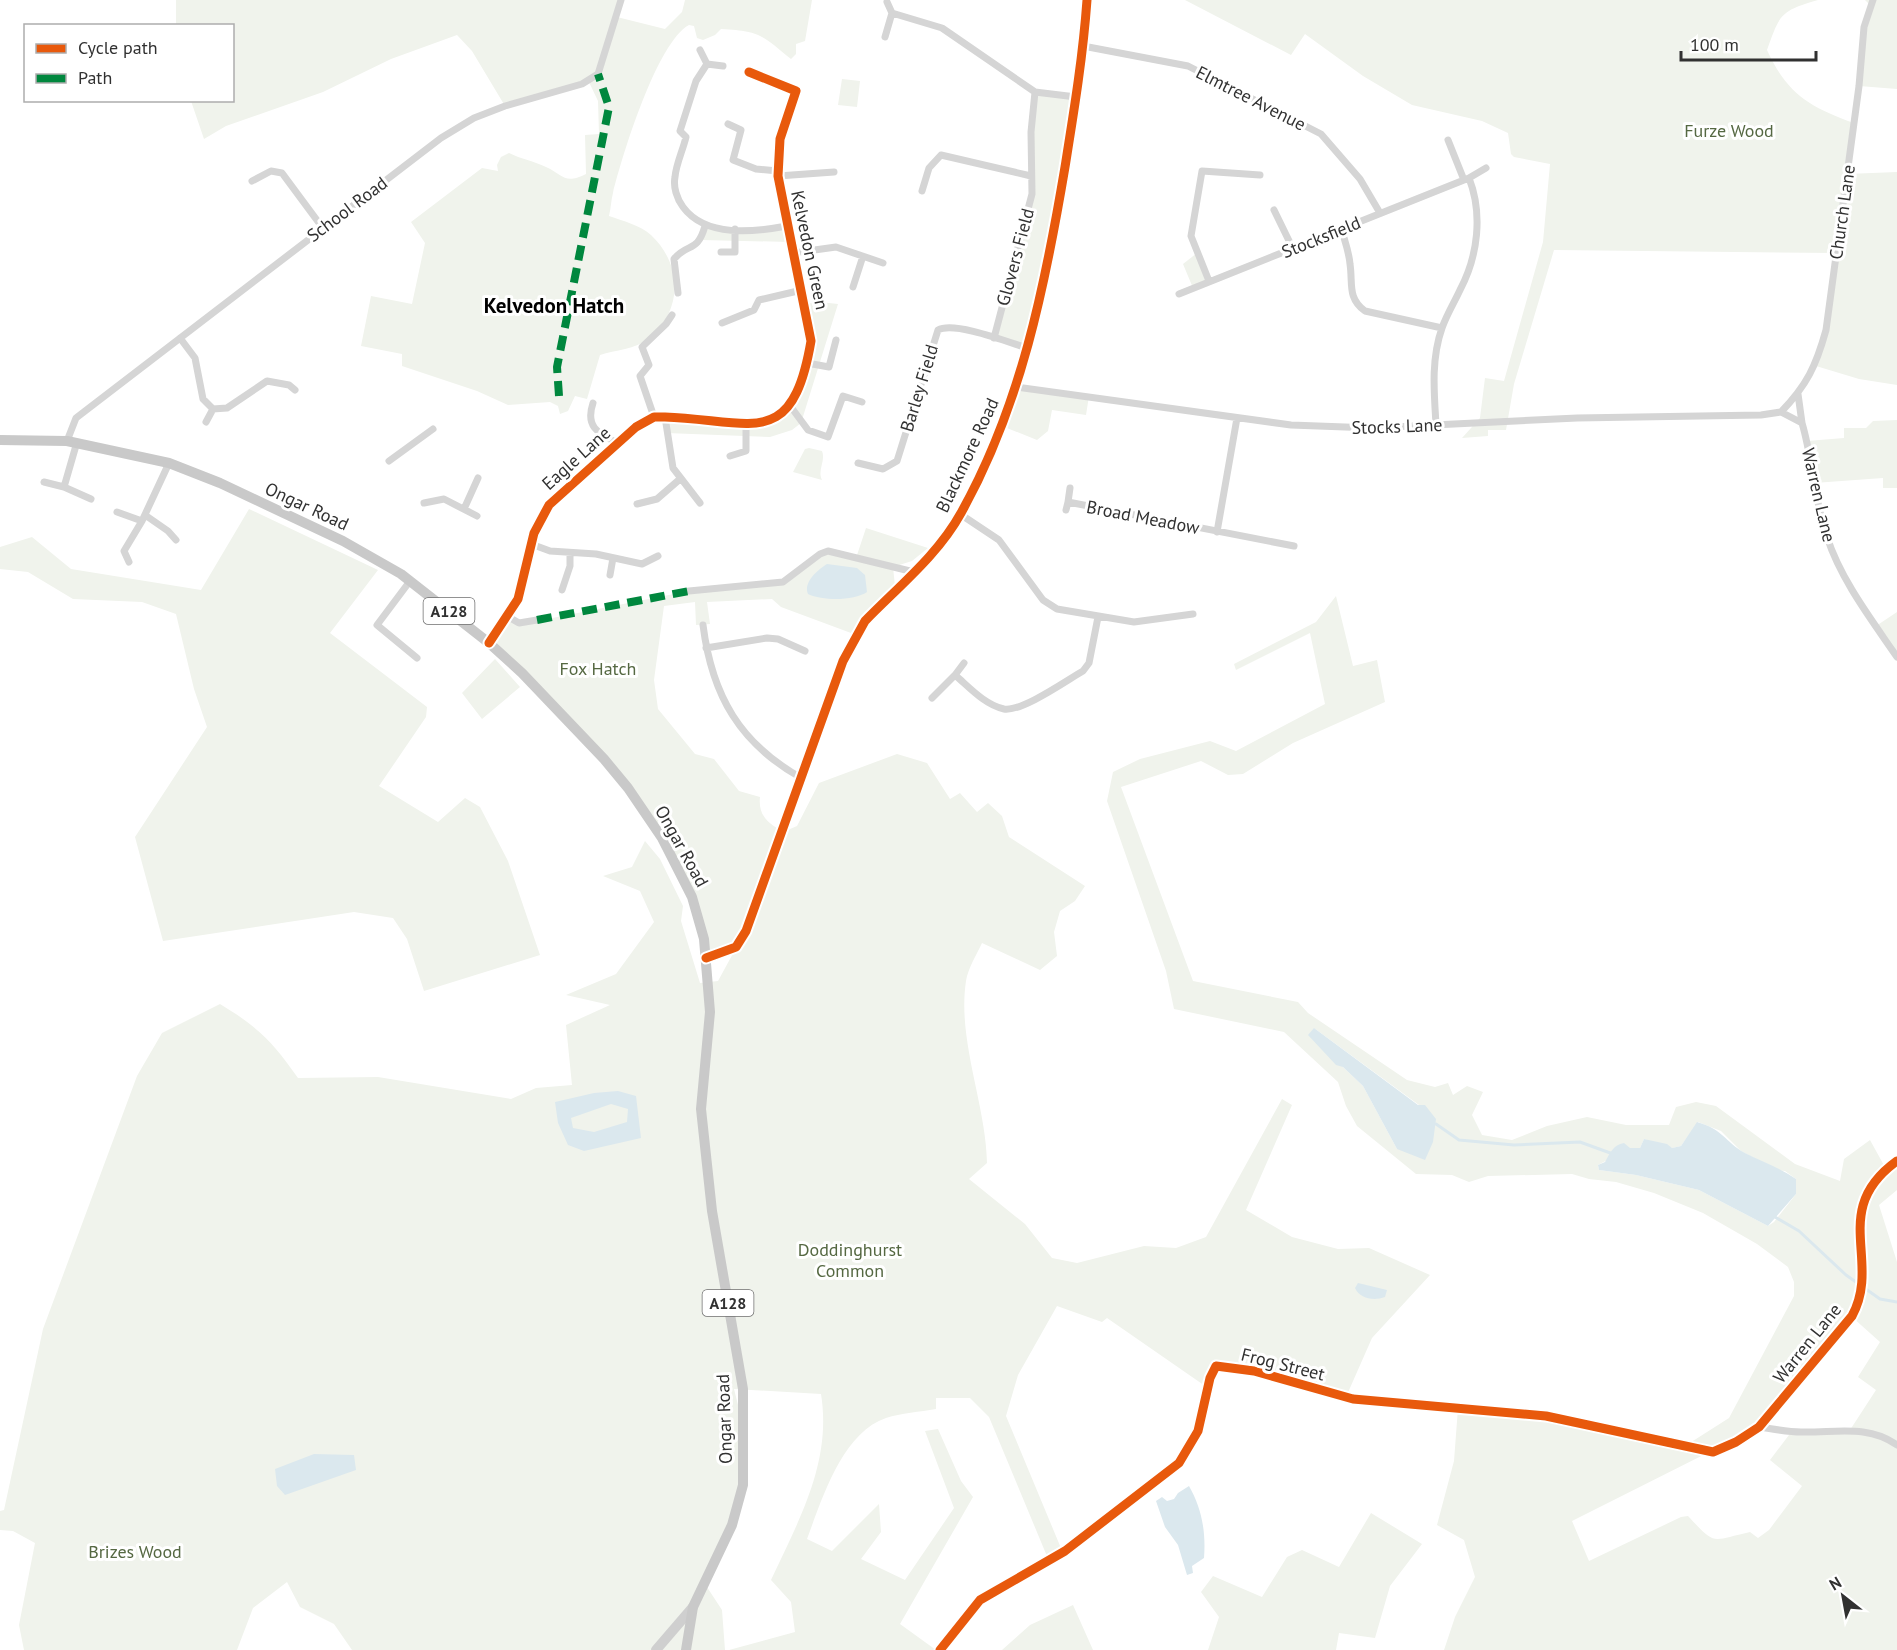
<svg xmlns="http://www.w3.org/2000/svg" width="1897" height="1650" font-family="'PT Sans',sans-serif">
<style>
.green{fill:#f0f3ec;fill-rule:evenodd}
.water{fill:#dbe8ee;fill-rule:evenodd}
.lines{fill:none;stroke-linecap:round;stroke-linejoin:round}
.stream{stroke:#dbe8ee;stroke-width:3}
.street{stroke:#d5d5d5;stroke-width:7}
.secondary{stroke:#cfcfcf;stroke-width:10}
.primary{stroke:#c9c9c9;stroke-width:10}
.quiet{stroke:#00873e;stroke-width:8;stroke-dasharray:15 8;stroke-linecap:butt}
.cycleway-casing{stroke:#fff;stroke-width:13}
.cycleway{stroke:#e8590c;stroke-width:9}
.labels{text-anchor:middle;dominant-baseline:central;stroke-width:6;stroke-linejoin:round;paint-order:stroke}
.shield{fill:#fff;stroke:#6f6f6f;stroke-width:1.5}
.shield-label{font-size:16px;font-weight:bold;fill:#313131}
.street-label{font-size:18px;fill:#313131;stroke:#fff}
.park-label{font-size:18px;fill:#556842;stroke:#fff}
.quarter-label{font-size:21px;font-weight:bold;fill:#000;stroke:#fff}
</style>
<rect width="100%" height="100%" fill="#fff"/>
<!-- green -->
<path class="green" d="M176,0h445l-4,17 48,12 17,-17 3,-12h127l-7,41 -9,3v10l-5,5c-29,-24 -31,-28 -70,-30l-6,6 -12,5 -6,-2 -3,-12 -5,-1c-32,17 -67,131 -76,168 -2,7 -2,15 -4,23 14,5 31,9 42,19 32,30 32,77 -3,104 -12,10 -33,11 -48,16l-13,44 -12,-3 -7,15 -8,3 -2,-8 -8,-4 -42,3 -31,-14 -75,-25v-12l-41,-8 10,-50 41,8 13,-61 -14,-21 71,-54 16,3 -1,-6 4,-8 8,-4c12,6 25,8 37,14 18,8 18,18 40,7l-1,-39 14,-1 -1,-33 -10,-21 -83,26 -33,-55 -15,-16 -66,24 -68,33 -97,34 -22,13 -13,-38 41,-1v-74l-56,-1z
M1185,0h633c-38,11 -38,14 -51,50 20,44 43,57 87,73l-7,51 50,-2v213l-38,-6 -43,-13 10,-40 9,-73 -281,-3 -40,134 -8,46h-18v6l-26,2 18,-20 5,-40 19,3 39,-139 7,-78 -36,-7 -3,-3 -3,-21 -26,-12 -70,-16 -49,-29 -58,-42 -14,21z
M1865,0h32v89l-38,-3 2,-36 10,-44z
M842,79l18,2 -3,26 -19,-2z
M1035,92l41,5 -49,251 -33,-10 38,-144z
M705,226l20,3 62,-3 3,16 -89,-2z
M1197,253l12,28 -16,7 -10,-24z
M820,302l18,2 -37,119 -9,7 -22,7 -104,-4 -1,-16 86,7 40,-17 20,-66 -6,-37z
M1016,387l73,9 -3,19 -34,-5 -4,21 -11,9 -35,-14z
M1897,420v68h-14v-10l-69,5 -7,-42 37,-3v-10h22l7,-7z
M809,448l13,3c4,10 -5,19 0,29l-29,-8 12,-23z
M249,509l129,61 -48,63 97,74 -1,10 -47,69 59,36 27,-24 15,9 28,54 32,94 -116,36 -17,-52 -14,-21 -39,-6 -191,29 -28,-104 72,-110 -13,-38 -18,-75 -34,-12 -69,-3 -45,-27 -28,-3v-22l32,-10 39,32 130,21z
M866,528l62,20 -16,13 -19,6 2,19 -44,47 -70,-26 -9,-8 -65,3 3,22 -14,1 -1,-23 -31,4 -10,74 4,29 37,45 19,5 25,32 21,6c-2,19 8,26 23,35l14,-6 22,-43 78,-29 30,9 23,36 10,-6 17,19 11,-9 14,13 7,21 76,49 -10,15 -15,10 -6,21 3,24 -17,14 -58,-27c-5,11 -14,25 -16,38 -9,59 20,123 21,182l-18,16 56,45 27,34 25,5 67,-17 32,2 30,-11 76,-138 10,6 -46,105 46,27 46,12 31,-1 61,27 -58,63 -26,59 -92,-26 -37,-5 -9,22 -101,-70 -5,4 -45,-16 -39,69 -12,41 57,137 -14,8 -60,-144 -19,-19h-34v11c-16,3 -35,4 -50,9 -44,15 -64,81 -79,121l25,12 47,-47 2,28 -20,27 44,21 49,-72 -29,-77 13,-2 23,52 12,16 -73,127 36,26h-207l66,-18 -4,-30 -20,-22c28,-60 61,-118 50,-186l-87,-5 9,36 3,66 -43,90 19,29 3,40h-373l-18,-26 -34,-17 -13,-25 -34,26 -16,42h-213l-5,-25 16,-82 -22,-12 -13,-1v-19l4,-1 39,-181 94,-253 25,-43 58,-29c38,23 53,38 78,74l80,-1 133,22 25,-11 36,-3 -6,-60 44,-20 -44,-10 50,-21 38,-52 -14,-31 -37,-15 29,-9 13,-26 15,18 23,47 -2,15 19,62 18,-2 18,-33 -30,10 -14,-61 -64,-109 -139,-145 18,-27 20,7 162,-32 94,-9 42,-30 31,6z
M1336,596l17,70 24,-6 8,42 -92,41 -50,31 -15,1 -27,-14 -80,26 72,194 105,21 10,11 99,67 28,7 13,-4 5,12 14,-9 16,6 -11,23 10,20 30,5 35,-14 40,-9 39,8h43l7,-18 20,-5 20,4 79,58 45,17 4,-22 26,-19 16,29 11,-8v29l-18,15 18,57v388h-453l11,-33 20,-40 -11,-37 -27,-15 17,-64 4,-53 88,8 139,30 44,-28 65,-122v-14l-6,-15 -31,-23 -54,-31 -49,-20 -38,-11 -27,-3 -17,-5 -84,2 -19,6 -17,-7 -36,-1 -59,-48 -11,-20 -8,-24 -54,-50 -110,-23 -8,-38 -59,-170 6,-29 27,-13 70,-18 26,10 89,-47 -15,-71 -74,37 -2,-6 82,-42zM1314,1028l105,77 -22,44 -34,-63 -20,-19zM1698,1122l23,9 20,20 36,19 8,1 11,8v15l-22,28 -6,4 -69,-36 -63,-15 -37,-5 -1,-5 32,-17h10l4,-9 28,9 9,-2zM1852,1317l28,25 -22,35 18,13 -26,40 -58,1 -22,29 32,26 -33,44 -11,8 -8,-6c-40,9 -34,14 -62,-16l-7,1 -92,44 -17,-40 187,-94z
M1897,612v45l-21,-31z
M495,659l25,28 -38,32 -20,-26z
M1371,1513l51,31 -32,42 -15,52 -36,-5 -3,17h-128l11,-33 -18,-25 12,-16 49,21 25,-40 15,-7 37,17z
M1073,1605l20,45h-91l28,-25z"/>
<!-- water -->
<path class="water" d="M827,564l30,4 8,7 2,17c-13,9 -44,9 -59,2 -5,-11 9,-24 19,-30z
M1314,1028l104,77h7l11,14 -3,23 -8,18 -28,-11 -34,-63 -20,-19 -7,-2 -28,-30z
M618,1091l18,5 5,42 -57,13 -16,-6 -10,-22 -3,-21 39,-9zM611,1104l17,5 -1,13 -33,10 -21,-4 -2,-10z
M1697,1122c26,7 28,20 48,31 17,9 36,15 51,26v15l-28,32 -69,-36 -63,-15 -37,-5 -1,-5 7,-3c5,-9 8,-17 19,-19l6,5h10l4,-9 23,5 5,4 9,-2z
M1358,1283l29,7 -2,7c-11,4 -25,2 -30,-9z
M314,1454l40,1 2,15 -71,25 -8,-9 -2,-17z
M1189,1486c13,23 17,46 15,72l-12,8 1,7 -6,2 -9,-30 -13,-18 -9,-26 6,-4 5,4 7,-2 4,-6z"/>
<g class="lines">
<!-- stream -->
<path class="stream" d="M1436,1124l23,16 55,5 66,-3 33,12
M1775,1217l24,14 47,44 34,24 17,3"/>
<!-- street -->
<path class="street" d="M887,2l5,11
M885,37l7,-24 50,15 93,64
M1083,46l105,20 133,68 39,45 20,34
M700,50l7,14 -11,17 -16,50 6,6c-3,13 -10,27 -11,40 -2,10 2,22 8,30 23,31 71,25 104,19
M707,64l16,2
M728,124l13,6 -8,30 23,9 22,2
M1448,140l16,40
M778,176l56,-4
M252,181l19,-10 11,2 40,54
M922,191l7,-23 12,-13 90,21
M1274,210l19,39
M1342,231c3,11 7,21 8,33 3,19 -3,34 15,47l77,17
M721,252h14v-23
M793,253l43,-6 47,16
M1209,281l-18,-45 11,-65 58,4
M853,287l10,-31
M678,293l-4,-34c14,-17 23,-5 31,-33
M1179,294l290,-116 17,-10
M722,323l32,-13 5,-10 43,-10
M180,338l15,20 8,41 10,10 14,-1 40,-27 22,4 6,5
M994,338l38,-144 -1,-62 4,-40 41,5
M807,363l22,4 7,-27
M1016,387l275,38 81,3 205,-10 184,-3 20,-3
M1798,394l4,29
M593,403c-8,24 5,30 24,40
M791,407l17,23 20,7 15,-41 19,6
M1781,412c26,-27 35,-46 45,-82l33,-244 5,-59 9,-27
M1781,412l21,11c11,37 12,77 25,114 14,43 44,82 70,120
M654,417l-14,-41 9,-11 -7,-18 24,-23 6,-9
M665,417l8,51 27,35
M206,422l7,-13
M1436,424c-2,-32 -5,-65 6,-96 5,-14 12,-25 18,-38 18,-34 23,-76 9,-112
M67,441l9,-23 13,-10 352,-270 33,-20 31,-12 77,-22 16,-10 23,-74
M77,442l-13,45 27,12
M730,456l16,-5v-28
M389,461l44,-32
M858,463l25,6 14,-8 41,-131c16,-9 70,12 89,18
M44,482l20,5
M1068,502l2,-14
M424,503l20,-4 33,17
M637,504l20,-5 23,-20
M464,509l14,-31
M1066,510l2,-8 226,44
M117,512l25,9 27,-58
M960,514l39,26 44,60 14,9 77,13 59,-8
M145,515l23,16 8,9
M1217,532l20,-114
M531,544l19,7 46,3 46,10 16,-8
M129,562l-5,-11 18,-30
M610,575l3,-17
M410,581l-33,44 40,33
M562,590l8,-24v-13
M689,591l94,-9 37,-28 8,-3 86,21
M507,616l12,7 18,-3
M703,625c9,71 37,119 100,154
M489,643l29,-44 16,-66 15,-28 87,-78 18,-10h11c87,3 127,35 146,-76l-33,-165 2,-37 16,-48 -47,-19
M706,648l61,-10 11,1 27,12
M955,675l9,-12
M932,698l23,-23c14,12 30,30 49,34 18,3 63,-29 79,-38l6,-8 9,-46
M1759,1427c14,2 29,5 42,5 34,1 67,-8 96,13
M940,1650l40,-50 85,-49 114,-88 19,-32 12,-53 6,-12 38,5 99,28 193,17 167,36 23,-10 23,-15 93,-111c30,-55 -23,-106 45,-155"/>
<!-- secondary -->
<path class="secondary" d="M706,958l30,-11 10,-16 97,-270 22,-40c33,-34 73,-66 96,-108 60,-107 84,-227 104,-346 9,-56 18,-111 22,-167
M656,1650l37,-43"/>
<!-- primary -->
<path class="primary" d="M0,440l67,1 102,22 51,20 123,58 58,33 88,69 33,30 82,86 24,29 34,50 30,59 12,42 6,73 -9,97 11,102 31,178v96l-11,40 -39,82 -7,43"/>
<!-- quiet -->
<path class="quiet" d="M559,396l-2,-29 52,-260 -11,-33
M537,620l152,-29"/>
<defs>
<path id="cycleway" d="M489,643l29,-44 16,-66 15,-28 87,-78 18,-10h11c87,3 127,35 146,-76l-33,-165 2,-37 16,-48 -47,-19
M706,958l30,-11 10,-16 97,-270 22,-40c33,-34 73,-66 96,-108 60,-107 84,-227 104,-346 9,-56 18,-111 22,-167
M940,1650l40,-50 85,-49 114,-88 19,-32 12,-53 6,-12 38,5 99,28 193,17 167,36 23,-10 23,-15 93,-111c30,-55 -23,-106 45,-155"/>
</defs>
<!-- cycleway casing -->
<use href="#cycleway" class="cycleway-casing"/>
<!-- cycleway -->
<use href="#cycleway" class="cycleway"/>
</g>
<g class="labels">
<!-- shield labels -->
<g class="shield">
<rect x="423.5" y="598" width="51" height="26" rx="4.5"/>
<rect x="702.5" y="1290" width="51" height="26" rx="4.5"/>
</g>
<g class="shield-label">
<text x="449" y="611">A128</text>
<text x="728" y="1303">A128</text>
</g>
<!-- street labels -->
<g class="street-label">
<text transform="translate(1251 98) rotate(27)">Elmtree Avenue</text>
<text transform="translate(347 209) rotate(-37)">School Road</text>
<text transform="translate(1842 212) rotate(-82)">Church Lane</text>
<text transform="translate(1321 237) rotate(-22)">Stocksfield</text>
<text transform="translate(810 250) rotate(78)">Kelvedon Green</text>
<text transform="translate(1015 257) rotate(-75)">Glovers Field</text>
<text transform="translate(919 388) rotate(-73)">Barley Field</text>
<text transform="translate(1397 426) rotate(-2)">Stocks Lane</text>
<text transform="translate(967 455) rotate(-65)">Blackmore Road</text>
<text transform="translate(576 458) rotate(-42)">Eagle Lane</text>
<text transform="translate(1819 495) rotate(77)">Warren Lane</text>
<text transform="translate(307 506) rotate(25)">Ongar Road</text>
<text transform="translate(1143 517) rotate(11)">Broad Meadow</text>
<text transform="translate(682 846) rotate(61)">Ongar Road</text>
<text transform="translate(1807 1343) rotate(-51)">Warren Lane</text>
<text transform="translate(1283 1364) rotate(14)">Frog Street</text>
<text transform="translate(724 1419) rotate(-92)">Ongar Road</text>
</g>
<!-- park labels -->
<g class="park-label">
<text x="1729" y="130">Furze Wood</text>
<text x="598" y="668">Fox Hatch</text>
<text x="850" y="1249">Doddinghurst<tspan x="850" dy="21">Common</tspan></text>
<text x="135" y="1551">Brizes Wood</text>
</g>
<!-- quarter labels -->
<g class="quarter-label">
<text x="554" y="305">Kelvedon Hatch</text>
</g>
</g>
<!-- legend -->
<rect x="24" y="24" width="210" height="78" fill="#ffffff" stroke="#adadad" stroke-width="1.5"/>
<rect x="36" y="44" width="30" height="9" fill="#e8590c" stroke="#adadad" stroke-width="1.5"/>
<text x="78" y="54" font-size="18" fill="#313131">Cycle path</text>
<rect x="36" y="74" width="30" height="9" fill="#00873e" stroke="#adadad" stroke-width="1.5"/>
<text x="78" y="84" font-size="18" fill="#313131">Path</text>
<!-- north arrow -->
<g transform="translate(1843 1596) rotate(329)" stroke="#ffffff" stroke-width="4.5" paint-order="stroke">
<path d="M0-4.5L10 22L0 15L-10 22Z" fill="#313131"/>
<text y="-9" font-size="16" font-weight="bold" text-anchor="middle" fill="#313131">N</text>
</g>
<!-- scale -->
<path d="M1681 51v9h135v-9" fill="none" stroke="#313131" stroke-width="3"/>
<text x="1690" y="51" font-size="18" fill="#313131" stroke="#ffffff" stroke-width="4.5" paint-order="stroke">100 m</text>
</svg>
